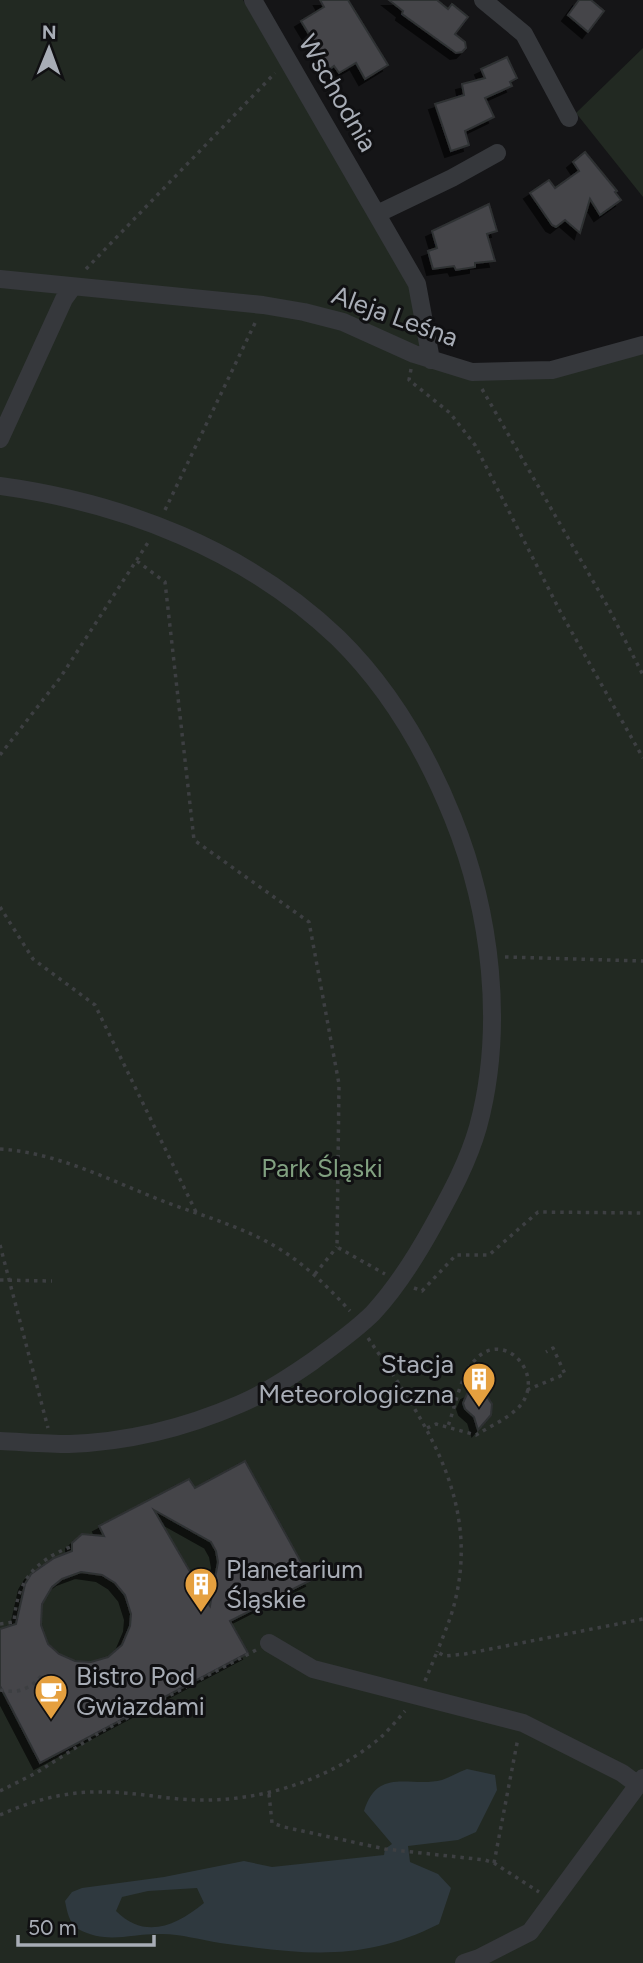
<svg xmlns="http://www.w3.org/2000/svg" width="643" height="1963" font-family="Figtree,sans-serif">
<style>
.green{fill:#222922}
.water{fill:#2f393f;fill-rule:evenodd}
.building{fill:#44454a;stroke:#2f3033;stroke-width:2;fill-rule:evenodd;filter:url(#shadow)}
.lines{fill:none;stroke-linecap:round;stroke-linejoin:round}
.path{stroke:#3d3f42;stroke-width:3.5;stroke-dasharray:3.5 5;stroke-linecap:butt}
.minor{stroke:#36383c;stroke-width:18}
.labels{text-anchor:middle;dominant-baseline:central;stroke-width:6;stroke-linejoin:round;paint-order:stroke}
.street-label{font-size:26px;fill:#a8adb6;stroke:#101012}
.park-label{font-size:26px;fill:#81a080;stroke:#101012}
.poi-label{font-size:26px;fill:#a8adb6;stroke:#101012;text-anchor:start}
</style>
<defs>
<filter id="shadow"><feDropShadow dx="-6" dy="6" stdDeviation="0" flood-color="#0009"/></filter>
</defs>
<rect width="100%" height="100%" fill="#151517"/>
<!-- green -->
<path class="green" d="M0,0h243l167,284 12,76 135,10 86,-25v1618h-643z
M643,48v149l-67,-84z"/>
<!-- water -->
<path class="water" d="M467,1769l28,6 2,15 -21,42 -18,8 -50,6 2,16 28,12 13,14 -12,36c-78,39 -136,30 -219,19 -19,-3 -39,-9 -58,-9 -31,-1 -54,11 -84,-5 -9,-6 -11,-18 -13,-28l7,-9 10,-4 82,-11 80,-16 28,6 112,-12 1,-6 7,-5 -28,-33c14,-45 46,-23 78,-31 8,-3 17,-8 25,-11zM197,1888l7,15c-28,23 -59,37 -88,8l6,-14 26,-6z"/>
<!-- building -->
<path class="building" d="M320,0h28l40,65 -23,14 -9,-16 -17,10 -5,-7 -4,3 -29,-48 23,-14z
M389,0h48l11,9 4,-5 16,13 -13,17 10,8 1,6 -4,4 -6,1 -54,-39 1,-3z
M579,0h12l13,11 -16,21 -20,-17z
M507,57l10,21 -7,4 2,4 -27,12 9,19 -29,14 4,14 -18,6 -16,-47 29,-9 -2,-11 23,-6 -4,-9z
M585,152l32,39 -2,1 6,8 -21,15 -10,-16 -10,34 -15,-13 -9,7 -4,-2 -22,-32 19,-13 6,8 24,-17 -6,-9z
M489,204l8,27 -10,3 8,27 -20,2v4l-19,3 -2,-4 -21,3 -5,-18 9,-3 -5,-17z
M475,1390l9,2 8,12 -1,11 -13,15 -4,-13 -9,-8 -2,-6 4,-9z
M245,1461l66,119 -81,41 18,32 -208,110 -40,-77v-57l16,-5 9,-40 6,-10 23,-16 18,-7v-8l10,-9 22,2 -5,-10 90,-47 6,9zM154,1510l57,32 5,9 2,11 -8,44zM81,1572l21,3 13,8 10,12 6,19 -1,12 -8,19 -14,12 -17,5 -16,-1 -16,-7 -11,-10 -7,-19 1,-21 10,-17 10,-8z"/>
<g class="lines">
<!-- path -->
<path class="path" d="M86,269l189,-196
M411,369l-2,11 41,33 25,32 86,168 82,145
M482,389l126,218 35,68
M165,510l91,-189
M137,561l28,21 29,258 115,82 30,162 -2,163 48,27
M0,755l60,-77 89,-137
M0,907l33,52 62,46 101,207
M505,957l138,4
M0,1149c60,4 113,33 168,54 38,14 75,24 110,45 28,17 50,39 72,63
M0,1245l48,183
M315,1274l22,-27
M0,1280l52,1
M414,1288l8,3 34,-36h33l49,-43 105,1
M368,1338c54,79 111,158 88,259 -4,19 -12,37 -19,55
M527,1390l38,-16 -12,-26 -7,4
M427,1428l9,-4 40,11c13,-8 29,-15 41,-26 32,-31 -11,-80 -40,-51 -17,16 -21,47 -29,68
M0,1624l14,-2c3,-40 19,-60 56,-75
M425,1681l12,-29 8,4 20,-2 178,-35
M0,1690c18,4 31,-1 43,-16
M0,1791l36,-18 63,-40 157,-83
M269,1794l3,29 12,4 101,22 100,11 9,3 45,29
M0,1815c33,-15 67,-24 104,-23 30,0 61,7 91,8 65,2 135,-20 185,-62 9,-8 17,-18 25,-27
M494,1863l24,-125"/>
<!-- minor -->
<path class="minor" d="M253,0l164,284 14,76
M483,0l41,34 45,84
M377,214l75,-36 45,-25
M0,279l263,26 41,7 39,10 71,32 58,18 80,-2 91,-25
M0,439l64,-140 8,-11
M0,486c124,17 246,64 338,152 51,50 88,113 115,180 38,94 52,209 25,309 -10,35 -27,66 -44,97 -17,31 -37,63 -61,89 -18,18 -40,33 -60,48 -23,16 -47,32 -73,43 -53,23 -113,38 -171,40 -23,0 -46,-2 -69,-3
M269,1643l44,26 210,54 99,50 16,12
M464,1963l15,-5 51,-26 113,-154"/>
</g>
<!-- icons -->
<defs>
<symbol id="building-pin" viewBox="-11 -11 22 30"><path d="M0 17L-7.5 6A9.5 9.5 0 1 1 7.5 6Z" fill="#e5a03f" stroke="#101012"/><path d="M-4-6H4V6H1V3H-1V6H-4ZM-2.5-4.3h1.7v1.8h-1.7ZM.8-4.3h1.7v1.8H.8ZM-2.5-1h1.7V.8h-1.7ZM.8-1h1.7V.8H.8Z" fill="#fff"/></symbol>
<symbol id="cafe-pin" viewBox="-11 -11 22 30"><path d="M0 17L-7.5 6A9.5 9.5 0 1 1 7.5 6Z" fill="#e5a03f" stroke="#101012"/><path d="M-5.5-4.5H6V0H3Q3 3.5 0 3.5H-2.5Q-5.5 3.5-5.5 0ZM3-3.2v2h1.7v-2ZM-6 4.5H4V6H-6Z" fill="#fff"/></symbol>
</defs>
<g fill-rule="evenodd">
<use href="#building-pin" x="460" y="1360" width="38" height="52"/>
<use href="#building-pin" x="182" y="1565" width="38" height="52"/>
<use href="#cafe-pin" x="32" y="1672" width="38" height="52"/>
</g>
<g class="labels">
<!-- street labels -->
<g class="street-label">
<text transform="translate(338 93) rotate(60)">Wschodnia</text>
<text transform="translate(395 316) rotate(20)">Aleja Leśna</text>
</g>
<!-- park labels -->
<g class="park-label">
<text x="322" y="1168">Park Śląski</text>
</g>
<!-- poi labels -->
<g class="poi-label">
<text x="454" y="1364" text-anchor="end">Stacja<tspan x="454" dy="30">Meteorologiczna</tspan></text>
<text x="226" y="1569">Planetarium<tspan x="226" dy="30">Śląskie</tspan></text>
<text x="76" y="1676">Bistro Pod<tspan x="76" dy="30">Gwiazdami</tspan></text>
</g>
</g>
<!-- north arrow -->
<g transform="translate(49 49) rotate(1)" stroke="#101012" stroke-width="5" paint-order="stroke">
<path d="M0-5L12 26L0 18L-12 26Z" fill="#a8adb6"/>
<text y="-10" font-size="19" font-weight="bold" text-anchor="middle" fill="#a8adb6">N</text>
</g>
<!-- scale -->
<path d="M18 1935v10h136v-10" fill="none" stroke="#a8adb6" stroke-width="3.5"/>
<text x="28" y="1935" font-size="21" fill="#a8adb6" stroke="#101012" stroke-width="5" paint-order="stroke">50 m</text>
</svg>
